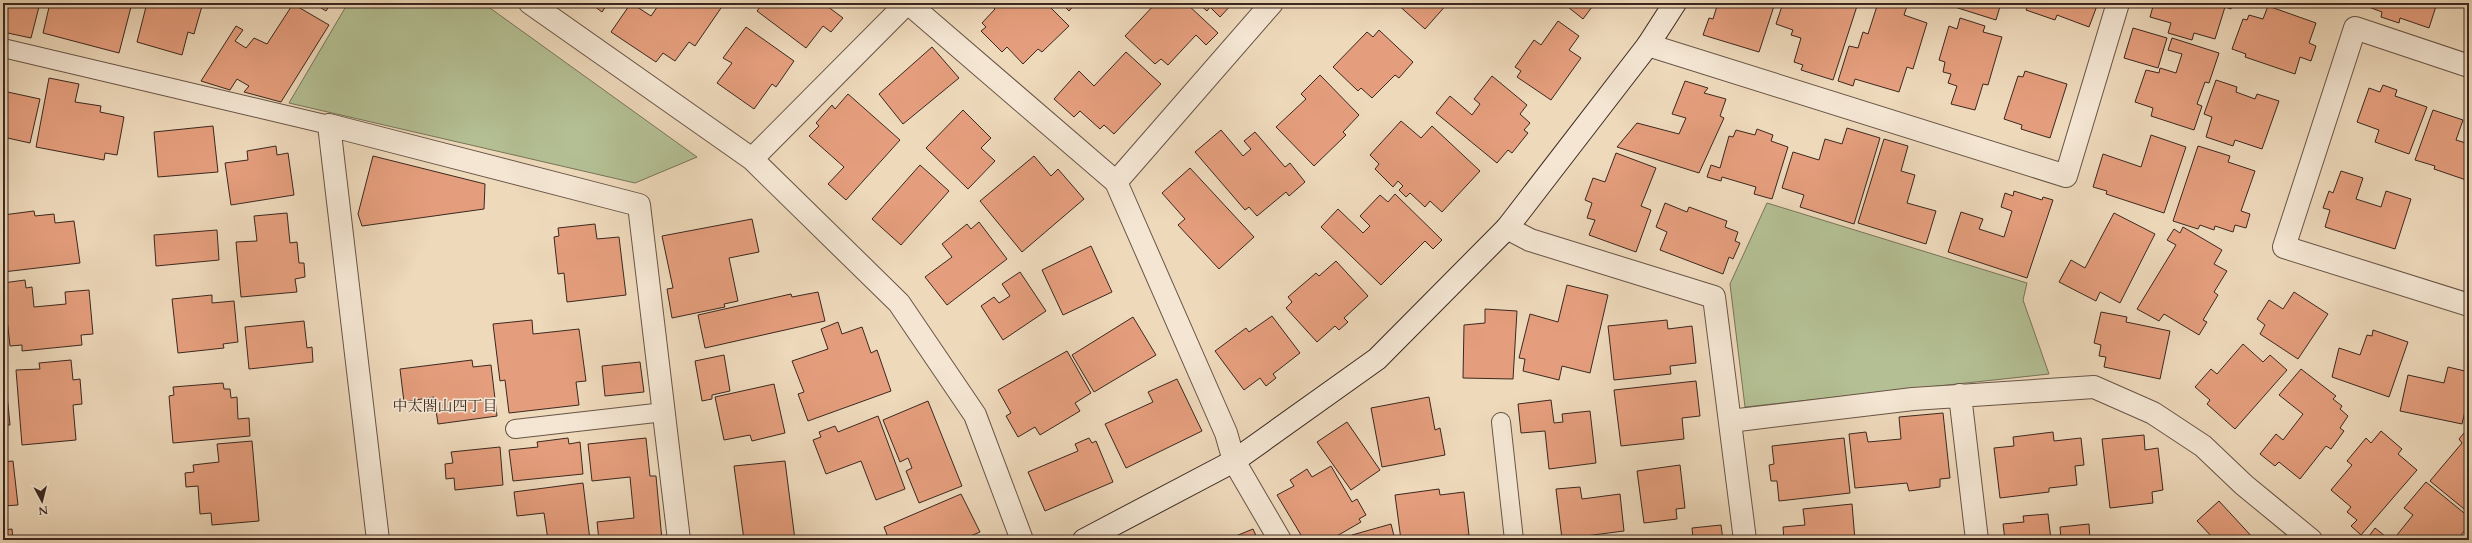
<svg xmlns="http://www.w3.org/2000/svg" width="2472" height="543" font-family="Cardo,'Noto Serif JP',serif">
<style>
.green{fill:#b4c094;stroke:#78745a}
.building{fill:#e59e7d;stroke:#3b281f}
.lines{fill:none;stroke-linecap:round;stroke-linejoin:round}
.lane-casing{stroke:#685446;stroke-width:20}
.street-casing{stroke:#685446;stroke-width:24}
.secondary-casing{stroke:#3b281f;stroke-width:24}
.lane{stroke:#f4e6d3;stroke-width:18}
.street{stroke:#f4e6d3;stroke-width:22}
.secondary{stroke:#f4e6d3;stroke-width:22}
.labels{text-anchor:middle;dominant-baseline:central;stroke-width:3.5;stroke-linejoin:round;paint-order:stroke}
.neighbourhood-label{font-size:15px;fill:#3b281f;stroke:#f4e6d3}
</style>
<rect width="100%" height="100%" fill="#eed9bb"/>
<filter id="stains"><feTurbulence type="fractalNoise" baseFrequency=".005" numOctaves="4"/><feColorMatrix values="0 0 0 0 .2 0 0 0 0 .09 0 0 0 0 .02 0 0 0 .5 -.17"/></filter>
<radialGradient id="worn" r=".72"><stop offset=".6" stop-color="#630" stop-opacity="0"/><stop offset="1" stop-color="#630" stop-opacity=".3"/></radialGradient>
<!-- green -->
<path class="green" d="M348,3h135l214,154 -62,26 -346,-80z
M1767,203l260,80 -4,17 26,74 -304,33 -15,-123z"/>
<!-- building -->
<path class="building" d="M3,3h37l-9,35 -28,-6z
M50,3h82l-13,50 -76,-20z
M147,3h44l11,3 -8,28 -6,-2 -6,23 -45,-13z
M313,3h26l-2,4 -6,-4 -5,8z
M590,3h24l-2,3 -4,-3 -6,9z
M631,3l20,13 9,-13h54l7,5 -26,38 -6,-4 -14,19 -12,-8 -7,9 -45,-30z
M763,3h6l5,4 3,-4h46l20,15 -12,14 -8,-6 -17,22 -49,-37z
M996,3h50l23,23 -27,26 -4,-3 -15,15 -16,-17 -5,5 -21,-21 5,-4 -4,-4 13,-14 -2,-2z
M1061,3h15l-7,8z
M1156,3h30l32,30 -12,12 -10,-10 -28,30 -7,-6 -6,5 -30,-28z
M1198,3h35l-13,14 -10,-10 -3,4z
M1384,3h7l-3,4z
M1396,3h52l-23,26z
M1563,3h32l-12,16z
M1596,3h10l-4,5z
M1718,3h57l-16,49 -56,-17 6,-17 4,1z
M1783,3h75l-25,77 -32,-10 2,-5 -9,-3 7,-24 -10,-3 2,-5 -17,-6z
M1878,3h30l-4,12 23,8 -14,46 -6,-2 -8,25 -44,-13 -2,7 -15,-5 11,-35 9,2 5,-16 5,2z
M1942,3h59l-5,17z
M2029,3h69l-9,24 -32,-12 -2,5 -29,-10z
M2154,3h79l-2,6 -6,-2 -10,32 -21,-6 -2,7 -24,-7 3,-10 -21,-6z
M2367,3h70l-8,25 -29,-10 -1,5 -18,-6 1,-5 -16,-6z
M293,4l36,21 -48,77 -37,-10 5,-6 -12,-7 -7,11 -29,-9 35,-55 7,4 -8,11 11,7 8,-10 13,6z
M2268,6l48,17 -7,20 7,3 -5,15 -11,-4 -5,17 -50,-17 1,-3 -14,-5 11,-30 4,1 2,-5 14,4z
M2469,13v13l-3,-1z
M1960,18l25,8 -2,6 19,5 -14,48 -5,-1 -8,26 -24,-6 6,-18 -9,-3 3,-9 -8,-2 2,-10 -6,-2 10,-34 8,3z
M1558,21l21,15 -10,14 12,8 -30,42 -34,-23 4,-6 -6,-4 19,-27 7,5z
M746,27l48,34 -18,26 -4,-3 -18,25 -37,-26 15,-20 -9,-5z
M2133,28l34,10 -9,30 -34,-10z
M1379,30l34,32 -14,16 -4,-3 -23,23 -11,-10 -3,3 -25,-24 34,-35 6,5z
M2172,38l47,15 -10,30 -4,-1 -8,22 5,2 -8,24 -43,-14 2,-8 -18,-6 11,-32 13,3 1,-5 16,5 6,-19 -14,-4z
M932,47l27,31 -56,46 -24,-30z
M1126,52l35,32 -47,50 -10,-9 -4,4 -20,-18 -6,6 -20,-18 25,-28 15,15z
M2025,71l42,13 -17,54 -29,-9 1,-4 -18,-6 14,-43 5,1z
M1320,75l39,40 -16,17 3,3 -32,31 -38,-39 30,-28 -5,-5z
M1492,76l35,29 -7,9 10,9 -6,7 4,3 -16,20 -4,-3 -11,13 -61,-50 14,-17 22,19 8,-11 -6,-5z
M49,78l30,6 -4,18 26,4 -1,6 24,5 -7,38 -12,-2 -1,7 -68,-13z
M2216,80l21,7 -1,5 19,7 2,-5 22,7 -17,48 -27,-9 -2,6 -27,-9 6,-20 -8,-3z
M1685,81l23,7 -4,5 22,6 -6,17 4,2 -25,55 -82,-26 20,-24 42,11 7,-16 -14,-4z
M2383,85l14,5 -2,6 32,11 -18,47 -34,-12 4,-12 -22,-8 12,-34 11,4z
M3,91l37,8 -10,44 -27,-6z
M848,94l52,46 -54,60 -18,-16 16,-17 -35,-31 10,-10 -3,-3 16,-18 3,4z
M963,110l28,28 -10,10 14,13 -27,28 -42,-41z
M2433,110l30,10 -7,20 13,4v37l-35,-12 1,-3 -20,-6z
M1401,121l20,17 11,-12 48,45 -38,41 -12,-11 -5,6 -15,-14 -4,4 -7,-7 4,-4 -5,-5 -5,6 -18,-18 4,-5 -9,-9z
M213,126l5,46 -60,5 -4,-45z
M1847,128l33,10 -26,86 -54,-17 4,-12 -22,-7 11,-36 26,8 6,-21 17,5z
M1757,129l16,6 -2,6 17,6 -16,52 -18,-5 2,-7 -34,-10 -1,4 -14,-4 4,-12 9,3 9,-32 4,1 3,-7 19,5z
M1221,130l22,26 8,-7 -7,-8 11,-9 30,35 5,-4 15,19 -16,14 -3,-4 -29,24 -8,-9 -4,3 -50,-58z
M2151,135l35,12 -22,66 -58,-19 1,-3 -14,-4 10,-33 38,13z
M1884,139l24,7 -7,25 14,4 -8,28 29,8 -10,33 -68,-21z
M276,146l1,9 11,-2 6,42 -63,10 -6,-42 23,-3 -1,-9z
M2198,146l32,10 -2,6 27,9 -14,40 9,3 -4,14 -11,-3 -2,7 -18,-6 -1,4 -14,-5 -2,4 -25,-8z
M1616,153l40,15 -15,38 10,4 -15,42 -47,-17 6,-15 -8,-2 5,-15 -7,-3 8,-22 12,4z
M373,156l112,28 -1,25 -122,17 -4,-12z
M1034,156l17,20 7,-7 26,30 -62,53 -42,-51z
M920,165l29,26 -48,54 -29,-26z
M1190,168l64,69 -35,32 -41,-44 7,-6 -23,-26z
M2341,171l22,7 -7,21 25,8 5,-16 25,8 -16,50 -70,-22 5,-17 -7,-2 6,-17 4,2z
M2014,191l28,9 1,-3 10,3 -26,78 -79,-26 13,-40 22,7 -4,10 25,8 8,-26 -11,-4 4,-14 8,3z
M1395,194l47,46 -9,9 -8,-8 -44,44 -60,-58 17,-18 25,24 7,-7 -10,-10 20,-21 8,7z
M1665,203l22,9 2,-5 38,14 -2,6 13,5 -3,9 5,2 -7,16 -4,-2 -6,17 -63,-24 7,-18 -11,-5z
M34,211l1,5 19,-2 1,9 19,-2 6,42 -77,9v-57z
M287,213l3,30 7,-1 2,21h5l1,14 -10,2 2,13 -56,5 -5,-55 21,-1 -3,-25z
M2114,213l41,21 -35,69 -20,-11 -4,9 -37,-19 12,-22 14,8z
M752,219l7,33 -30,6 9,43 -14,3 1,3 -53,11 -5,-29 6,-1 -11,-52z
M979,222l28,37 -60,46 -22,-28 27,-20 -10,-13 25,-20 4,5z
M595,224l2,15 22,-2 7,58 -59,7 -3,-29 -6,1 -4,-37 5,-1 -1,-8z
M2183,227l39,23 -8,14 13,7 -13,21 4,3 -15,25 4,2 -8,13 -35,-21 -5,7 -22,-12 39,-64 -9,-5 7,-11 6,4z
M217,230l2,30 -63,6 -2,-31z
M1091,246l21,46 -49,23 -21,-45z
M1336,261l32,35 -24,22 4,4 -9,8 -4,-4 -18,16 -31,-34 6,-6 -4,-5 28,-24 3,3z
M1020,272l26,39 -43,29 -22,-34 13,-9 5,6 11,-7 -8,-12z
M25,280l1,8 6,-1 2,20 32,-3 -1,-12 24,-2 4,44 -12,1 1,10 -60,6v-6l-12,1 -7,-63z
M1567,285l41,10 -18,78 -28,-7 -3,14 -36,-9 2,-12 -6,-1 11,-44 28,8z
M818,292l7,29 -120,27 -7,-33 93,-21 1,3z
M2294,292l34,22 -30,45 -38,-25 5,-9 -8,-6 12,-19 14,9z
M212,295v8l22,-2 4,41 -15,2 1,4 -46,5 -6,-54z
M1485,309l32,2 -4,68 -50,-1 1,-53 21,-2z
M2101,312l26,5 -1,5 44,9 -10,48 -56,-12 2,-10 -7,-1 2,-11 -7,-2z
M1272,316l28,37 -27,21 3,4 -10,8 -6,-8 -16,12 -29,-39 31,-23 3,4z
M1133,317l23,38 -62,37 -22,-37z
M532,320l1,14 46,-5 7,52 -10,1 3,23 -70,8 -4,-33 -5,1 -7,-57z
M1667,320l1,9 24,-3 4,37 -26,3 1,8 -57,6 -6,-54z
M304,321l3,27 5,-1 1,15 -64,7 -4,-42z
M838,322l4,12 20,-7 9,26 6,-3 14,41 -83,30 -10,-27 6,-2 -12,-31 36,-12 -7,-20z
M2373,330l35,12 -19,55 -57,-20 7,-29 21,7 7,-20 5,1z
M2243,344l20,18 7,-7 17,15 -52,59 -28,-25 3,-4 -15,-13 16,-18 6,5z
M1067,351l24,42 -16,10 5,8 -40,24 -5,-8 -17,10 -12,-21 5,-3 -13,-23z
M3,355l7,70h-7z
M724,355l6,36 -18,4v4l-10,2 -7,-40z
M71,360l2,20 7,-1 2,25 -9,1 3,35 -54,5 -6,-75 24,-1 -1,-6z
M472,360l1,7 18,-2 6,51 -59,8 -4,-27 -30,5 -4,-33z
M640,362l4,30 -39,4 -3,-30z
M2448,367l21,5v22l-7,30 -62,-13 8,-36 36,8z
M2301,369l35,27 -3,3 9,7 -2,3 8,7 -8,12 4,3 -13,18 -5,-3 -26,33 -21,-17 -4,4 -15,-12 16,-20 7,6 20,-26 -24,-19z
M1177,379l25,52 -76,37 -21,-44 48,-22 -5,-10z
M1696,381l4,35 -18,2 2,21 -63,7 -7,-56z
M223,383l1,6h6l1,9 6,-1 1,22 11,-1 1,18 -77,7 -4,-47 5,-1 -1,-8z
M774,384l11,49 -33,8 -2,-6 -26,5 -9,-43z
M1429,397l6,33 5,-2 5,27 -63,12 -11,-59z
M1551,400l3,23 9,-1 -1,-8 28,-3 6,52 -47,6 -4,-38 -24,2 -3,-29z
M928,401l34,85 -43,17 -13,-32 6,-3 -4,-10 -8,4 -17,-42z
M1943,413l7,65 -10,1v8l-31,4 -2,-8 -52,5 -6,-54 17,-2 2,10 33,-3 -2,-22z
M878,416l27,73 -29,11 -15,-39 -35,13 -13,-34 8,-3 -2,-5 16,-6 3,6z
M1347,422l33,48 -29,20 -34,-48z
M2469,427v86l-39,-32 32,-38 -3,-4z
M2381,431l21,18 -4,5 19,16 -56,65 -10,-9 6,-6 -10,-8 4,-5 -20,-17 21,-25 -5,-4 19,-23 5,5z
M2053,432l1,9 27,-3 3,27 -9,1 2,19 -28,3v4l-49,6 -6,-50 20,-2 -1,-9z
M2144,435l1,15 13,-2 5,42 -11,2 1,11 -43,5 -8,-69z
M568,438l1,6 11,-2 3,32 -70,7 -4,-31 29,-3 -1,-5z
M646,438l4,38h6l6,64h-63l-2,-18 37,-4 -4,-41 -38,4 -4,-37z
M1089,438l3,5 4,-2 17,41 -68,29 -17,-39 50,-21 -3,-7z
M1844,438l6,55 -71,8 -2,-20h-6l-2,-16 5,-1 -2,-18z
M252,441l7,80 -47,4 -1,-12 -11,1 -2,-28 -12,1 -1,-14 9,-1 -1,-7 26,-3 -2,-18z
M500,447l3,38 -48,5 -1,-12 -8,1 -1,-15 8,-1 -2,-11z
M13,461l5,44 -15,1v-44z
M785,461l10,79h-51l-10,-74z
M1680,465l5,43 -9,1 1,10 -33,4 -7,-52z
M1331,466l21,36 5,-3 9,16 -7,4 2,3 -31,18h-26l-27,-45 17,-9 -4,-6 17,-11 5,8z
M2426,482l43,35v8l-12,15h-64l20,-25 -9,-7z
M583,483l7,57h-42l-4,-27 -27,3 -3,-24z
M1580,487l2,12 38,-5 4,37 -62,8 -6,-50z
M1439,489l1,6 24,-3 5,43 -39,5h-29l-6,-45z
M961,494l19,38 -19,8h-72l-5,-13z
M2219,501l36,39h-40l-18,-19z
M1852,504l3,36h-71l-1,-13 22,-2 -2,-16z
M2048,514l3,26h-46l-2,-16 21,-2 -1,-6z
M1391,524l4,16h-42l-1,-5z
M2089,524l1,16h-29l-1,-13z
M1721,525l2,15h-36l6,-1 -1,-11z
M2375,528l15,12h-24z
M12,529l1,11h-10v-10z
M1253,529l5,11h-32z
M2134,537l1,3h-35z
M259,538v2h-20z"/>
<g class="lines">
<defs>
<path id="lane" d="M3,48l326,77
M1501,422l13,118
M515,429l149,-17"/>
<path id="street" d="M530,3l222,156 147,144 76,112 47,125
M908,3l208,179 110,251 8,28 46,79
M1648,45l418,131 52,-173
M2469,66l-114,-38 -71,219 185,58
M752,159l155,-156
M1116,182l156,-179
M1507,228l23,12 184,57 31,243
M1960,395l17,145
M1730,421l183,-22 181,-12 59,26 50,33 41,39 67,55
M378,540l-49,-415 310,80 40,335"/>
<path id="secondary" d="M1084,540l150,-79 143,-102 130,-131 141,-183 27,-42"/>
</defs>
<!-- lane casing -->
<use href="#lane" class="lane-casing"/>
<!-- street casing -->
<use href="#street" class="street-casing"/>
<!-- secondary casing -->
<use href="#secondary" class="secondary-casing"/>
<!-- lane -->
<use href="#lane" class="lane"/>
<!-- street -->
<use href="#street" class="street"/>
<!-- secondary -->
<use href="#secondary" class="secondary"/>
</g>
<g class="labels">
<!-- neighbourhood labels -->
<g class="neighbourhood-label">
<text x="445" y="406">中太閤山四丁目</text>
</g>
</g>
<!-- margin -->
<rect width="2472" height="543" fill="none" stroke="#eed9bb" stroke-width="16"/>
<rect x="4" y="4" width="2464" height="535" fill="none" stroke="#3b281f" stroke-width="2"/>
<rect x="8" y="8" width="2456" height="527" fill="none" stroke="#3b281f"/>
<!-- north arrow -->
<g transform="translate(42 501) rotate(173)" stroke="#f4e6d3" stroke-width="3" paint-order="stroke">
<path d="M0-3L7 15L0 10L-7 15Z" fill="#3b281f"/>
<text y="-6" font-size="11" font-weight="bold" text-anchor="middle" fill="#3b281f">N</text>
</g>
<rect width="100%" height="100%" filter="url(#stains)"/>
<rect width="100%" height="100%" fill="url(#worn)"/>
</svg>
